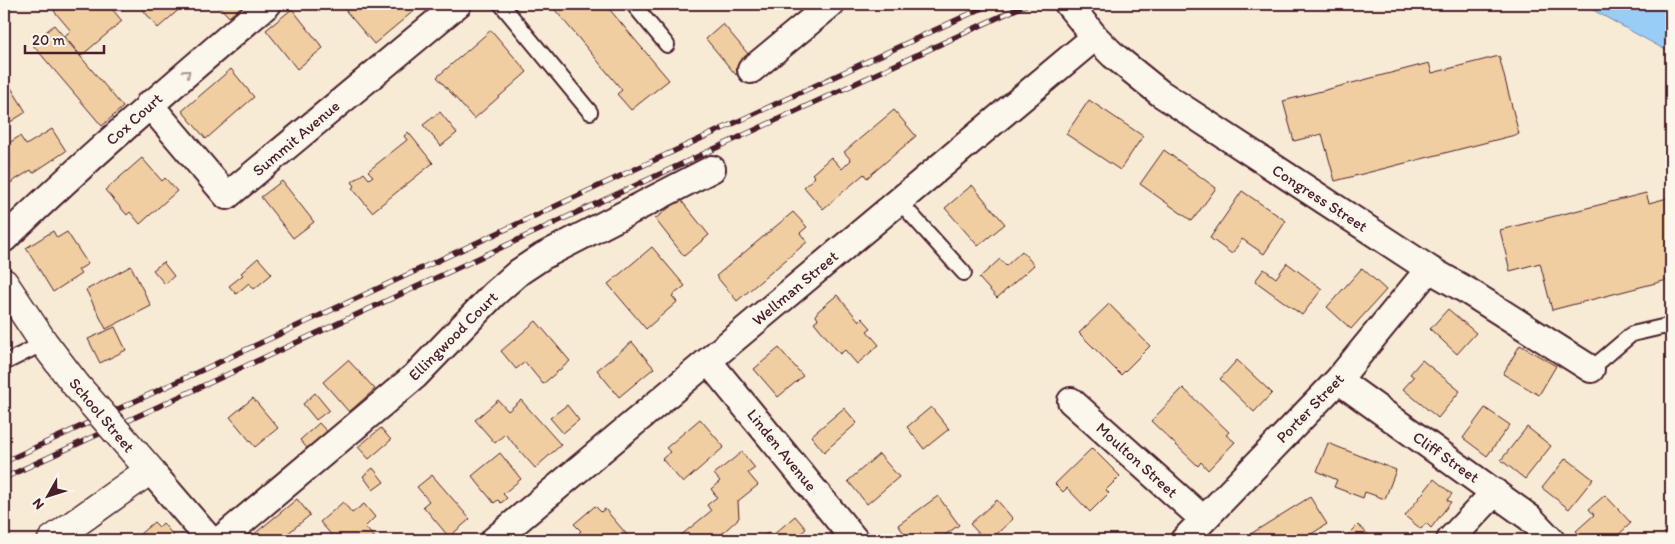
<svg xmlns="http://www.w3.org/2000/svg" width="1675" height="544" font-family="Itim,sans-serif">
<style>
.water{fill:#98cdf7;stroke:#7987a5}
.building{fill:#f0cea1;stroke:#4a1f2b}
.lines{fill:none;stroke-linecap:round;stroke-linejoin:round}
.lane-casing{stroke:#4a1f2b;stroke-width:18}
.street-casing{stroke:#4a1f2b;stroke-width:30}
.secondary-casing{stroke:#4a1f2b;stroke-width:31}
.lane{stroke:#fbf7ec;stroke-width:14}
.street{stroke:#fbf7ec;stroke-width:26}
.secondary{stroke:#fbf7ec;stroke-width:28}
.rail-casing{stroke:#4a1f2b;stroke-width:5.5}
.rail{stroke:#fbf7ec;stroke-width:4;stroke-dasharray:11;stroke-linecap:butt}
.secondary-bridge-casing{stroke:#4a1f2b;stroke-width:31;stroke-linecap:butt}
.secondary-bridge{stroke:#fbf7ec;stroke-width:28}
.oneway{stroke:#ab9695}
.labels{text-anchor:middle;dominant-baseline:central;stroke-width:4.5;stroke-linejoin:round;paint-order:stroke}
.street-label{font-size:16px;fill:#4a1f2b;stroke:#fbf7ec}
</style>
<rect width="100%" height="100%" fill="#f8ebd6"/>
<filter id="ink" filterUnits="userSpaceOnUse"><feTurbulence type="fractalNoise" baseFrequency=".02" numOctaves="2"/><feDisplacementMap in="SourceGraphic" scale="10" xChannelSelector="R" yChannelSelector="G"/><feConvolveMatrix kernelMatrix="1 2 1 2 8 2 1 2 1" color-interpolation-filters="sRGB"/></filter>
<g filter="url(#ink)">
<!-- water -->
<path class="water" d="M1582,4h89v49z"/>
<!-- building -->
<path class="building" d="M63,4h45l14,17 -41,35 -17,-20 7,-5 -17,-20z
M138,4h46v1l-26,23z
M217,4h27l-15,13z
M340,4h71l5,5 -42,35z
M550,4h55l64,76 -38,30 -14,-16 5,-4z
M292,9l31,39 -26,21 -31,-39z
M723,24l31,37 -18,14 -30,-36z
M54,25l69,82 -21,19 -70,-82z
M491,30l36,42 -53,47 -37,-42z
M1499,56l20,78 -184,47 -13,-47 -28,7 -11,-40 146,-38 3,10z
M231,69l23,28 -48,42 -24,-28z
M10,86l16,26 -22,14v-37z
M1089,100l54,36 -23,34 -54,-36z
M894,110l22,26 -49,42 -3,-4 -41,35 -19,-22 11,-10 -3,-3 19,-17 11,12 9,-9 -7,-8z
M440,112l17,21 -16,13 -18,-21z
M52,129l14,22 -33,22 -2,-3 -27,17v-41l16,-10 6,9z
M408,132l25,31 -61,49 -20,-24 3,-2 -3,-4 12,-9 5,6 4,-3 -5,-5 39,-31 -3,-4z
M1164,150l52,38 -24,33 -52,-37z
M142,158l20,23 3,-3 12,13 -37,33 -10,-12 -3,3 -22,-25z
M282,181l32,41 -21,16 -32,-41z
M972,185l33,39 -27,22 -33,-38z
M1242,191l44,30 -22,33 -22,-15 -10,15 -22,-16z
M1646,193l3,10 22,-6v82l-119,31 -12,-47 -30,8 -10,-41z
M680,199l29,36 -25,21 -29,-37z
M793,212l14,15 -7,6 7,9 -70,59 -21,-25z
M53,231l4,7 10,-6 21,32 -10,6 3,4 -28,18 -27,-44z
M652,247l33,39 -13,10 5,6 -31,27 -38,-45z
M1022,251l12,14 -37,33 -18,-20 21,-19 6,7z
M258,258l14,16 -18,15 -5,-6 -13,11 -7,-8 14,-11 -2,-2z
M163,262l11,14 -9,8 -12,-14z
M1287,263l35,26 -20,26 -47,-34 9,-12 12,9z
M131,266l20,40 -45,23 -20,-39z
M1362,268l24,22 -35,39 -24,-22z
M837,295l22,26 3,-3 9,10 -4,3 12,14 -22,19 -12,-14 -5,4 -26,-32 4,-3 -2,-3 1,-4z
M1109,304l41,42 -29,29 -42,-42z
M1448,309l28,24 -19,21 -27,-25z
M536,321l34,40 -27,23 -18,-22 -9,7 -15,-18z
M115,327l11,23 -26,13 -12,-24z
M632,342l22,26 -35,29 -22,-27z
M1520,345l36,21 -17,29 -36,-21z
M779,348l24,28 -25,21 -24,-28z
M348,360l27,29 -26,23 -26,-30z
M1237,360l35,33 -18,19 -34,-33z
M1422,360l38,31 -22,27 -35,-29 11,-12 -4,-3z
M1183,388l46,44 -3,3 9,7 -27,28 -7,-8 -3,4 -47,-45z
M315,393l14,17 -13,10 -13,-16z
M253,398l25,30 -23,19 -25,-30z
M498,400l10,11 13,-11 40,45 -26,23 -30,-34 -10,9 -20,-23z
M567,405l12,15 -16,13 -13,-15z
M931,407l18,22 -25,20 -17,-22z
M844,408l13,15 -33,29 -13,-16z
M1485,408l25,17 -23,31 -24,-18z
M700,419l24,28 -41,36 -21,-24 8,-7 -4,-4z
M319,423l14,15 -20,17 -13,-15z
M1527,427l24,19 -26,33 -24,-19z
M381,428l10,12 -22,19 -11,-12z
M1328,443l68,27 -11,29 -20,-7 -2,6 -29,-11 3,-7 -20,-9z
M1092,448l28,28 -14,14 3,3 -19,19 -23,-24 -4,4 -8,-8z
M742,452l13,16 -7,5 10,12 -20,16 1,17 -24,22h-40l36,-29 -4,-6 10,-8 -6,-8 9,-8 -6,-7z
M500,453l21,26 -18,15 4,4 -6,5 -3,-3 -4,3 -22,-27z
M879,454l20,23 -32,27 -19,-23z
M1566,458l27,21 -24,30 -27,-21z
M373,468l11,14 -11,8 -10,-14z
M432,475l38,44 -21,18 -26,-31 6,-5 -12,-14z
M1434,479l18,15 -5,6 4,2 -20,26 -5,-5 -5,6 -16,-13z
M1605,495l26,28 -18,17h-28l-9,-9 18,-16 -5,-6z
M938,496l21,29 -21,15h-29l-11,-15z
M1310,497l17,27 -25,16h-56l-2,-2z
M297,499l13,16 -30,25h-33z
M997,500l16,19 -23,21h-5l-15,-16z
M343,502l9,11 12,-9 11,13 -10,10 12,13h-41l-16,-18z
M595,506l6,6 4,-3 24,28 -4,3h-44l-4,-5 4,-4 -7,-7z
M795,516l11,13 -6,5 6,6h-47l10,-8 3,4z
M154,522l5,5 4,-4 14,17h-44z
M1358,525l16,15h-31z"/>
<g class="lines">
<defs>
<path id="lane" d="M501,4l89,108
M633,4l34,41
M899,201l65,72
M4,363l40,-20
M1591,369l41,-35 39,-9"/>
<path id="street" d="M1068,4l27,33 18,18 47,38 269,176 37,21 125,79
M751,70l80,-66
M149,104l78,92 231,-192
M4,239c85,-82 174,-159 264,-235
M708,361l147,179
M1338,380l192,138 21,22
M1071,401l132,118
M150,470l60,70
M220,540l195,-164 79,-82 25,-22 24,-16 169,-87
M494,540l601,-503
M1184,540l154,-160 91,-111
M1450,540l45,-48"/>
<path id="secondary" d="M4,283l40,60 32,42
M52,540l98,-70 -14,-16"/>
</defs>
<!-- lane casing -->
<use href="#lane" class="lane-casing"/>
<!-- street casing -->
<use href="#street" class="street-casing"/>
<!-- secondary casing -->
<use href="#secondary" class="secondary-casing"/>
<!-- lane -->
<use href="#lane" class="lane"/>
<!-- street -->
<use href="#street" class="street"/>
<!-- secondary -->
<use href="#secondary" class="secondary"/>
<defs>
<path id="rail" d="M4,462l987,-458
M4,478l1023,-474"/>
</defs>
<!-- rail casing -->
<use href="#rail" class="rail-casing"/>
<!-- rail -->
<use href="#rail" class="rail"/>
<defs>
<path id="secondary-bridge" d="M76,385l60,69"/>
</defs>
<!-- secondary-bridge casing -->
<use href="#secondary-bridge" class="secondary-bridge-casing"/>
<!-- secondary-bridge -->
<use href="#secondary-bridge" class="secondary-bridge"/>
</g>
<!-- one-way arrows -->
<defs><path id="oneway-chevron" d="M-2-3.5L2.5 0L-2 3.5" fill="none" stroke-width="1.6" stroke-linecap="round" stroke-linejoin="round" transform="scale(1.25)"/></defs>
<use class="oneway" href="#oneway-chevron" transform="translate(187 73) rotate(-40)"/>
</g>
<g class="labels">
<!-- street labels -->
<g class="street-label">
<text transform="translate(134 119) rotate(-42)">Cox Court</text>
<text transform="translate(296 138) rotate(-40)">Summit Avenue</text>
<text transform="translate(1320 198) rotate(33)">Congress Street</text>
<text transform="translate(795 288) rotate(-40)">Wellman Street</text>
<text transform="translate(453 336) rotate(-45)">Ellingwood Court</text>
<text transform="translate(1310 408) rotate(-46)">Porter Street</text>
<text transform="translate(102 415) rotate(50)">School Street</text>
<text transform="translate(782 450) rotate(51)">Linden Avenue</text>
<text transform="translate(1446 457) rotate(35)">Cliff Street</text>
<text transform="translate(1137 460) rotate(42)">Moulton Street</text>
</g>
</g>
<!-- margin -->
<rect width="1675" height="544" fill="none" stroke="#fbf7ec" stroke-width="20"/>
<rect x="10" y="10" width="1655" height="524" fill="none" stroke="#4a1f2b" stroke-width="2" filter="url(#ink)"/>
<!-- north arrow -->
<g transform="translate(48 496) rotate(231)" stroke="#fbf7ec" stroke-width="4" paint-order="stroke">
<path d="M0-4L9 19L0 12L-9 19Z" fill="#4a1f2b"/>
<text y="-8" font-size="14" font-weight="bold" text-anchor="middle" fill="#4a1f2b">N</text>
</g>
<!-- scale -->
<path d="M25 45v8h79v-8" fill="none" stroke="#4a1f2b" stroke-width="2.5"/>
<text x="32" y="45" font-size="15" fill="#4a1f2b" stroke="#fbf7ec" stroke-width="4" paint-order="stroke">20 m</text>
</svg>
